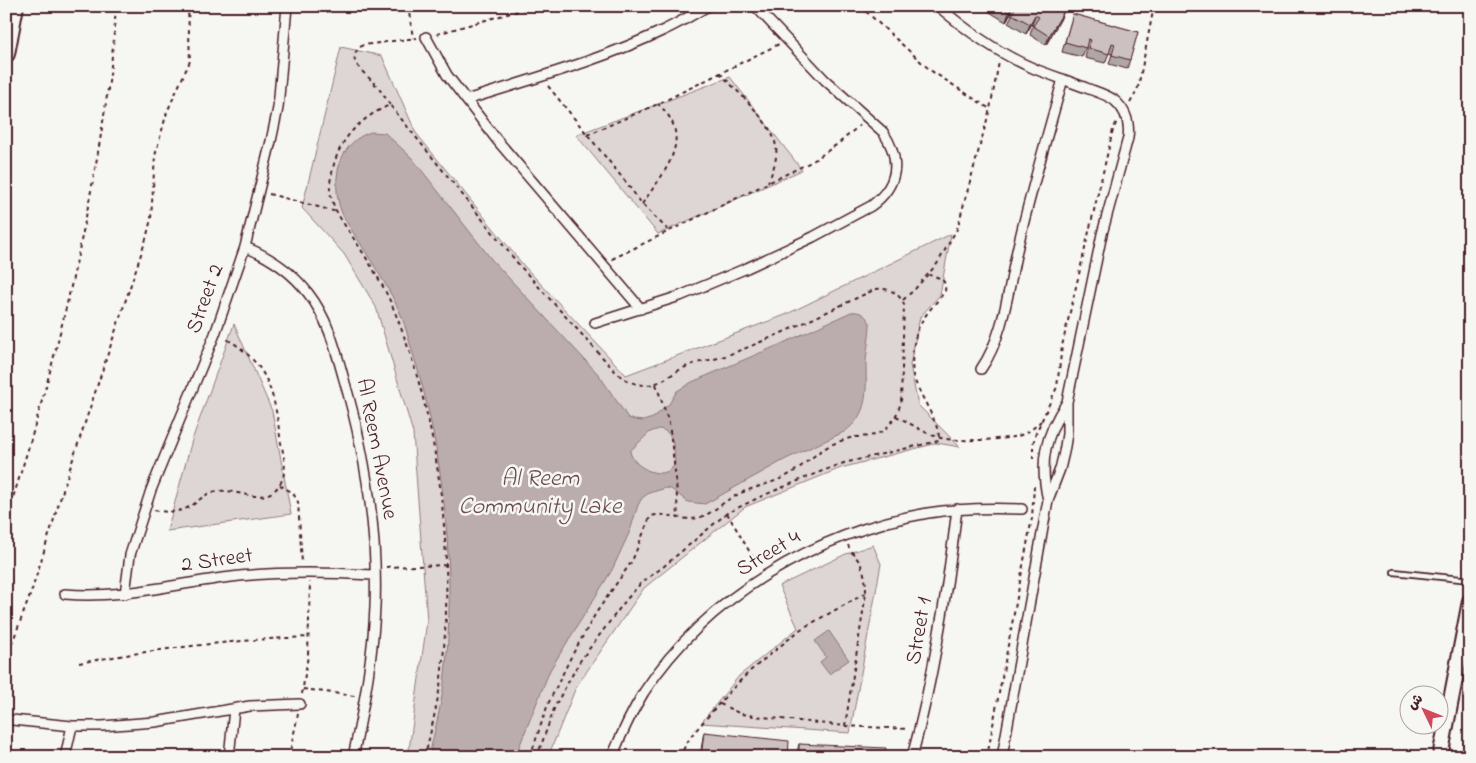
<svg xmlns="http://www.w3.org/2000/svg" width="1476" height="763" font-family="'Indie Flower','Playpen Sans Arabic',sans-serif">
<style>
.park{fill:#ddd6d5;stroke:#947a80}
.water{fill:#bbadae;stroke:#8e747a;fill-rule:evenodd}
.lines{fill:none;stroke-linecap:round;stroke-linejoin:round}
.service-casing{stroke:#4a1f2b;stroke-width:8}
.minor-casing{stroke:#4a1f2b;stroke-width:12}
.primary-casing{stroke:#4a1f2b;stroke-width:18}
.motorway-casing{stroke:#4a1f2b;stroke-width:20}
.path{stroke:#4a1f2b;stroke-width:2;stroke-dasharray:4 4;stroke-linecap:butt}
.service{stroke:#f6f6f2;stroke-width:4.5}
.minor{stroke:#f6f6f2;stroke-width:9}
.primary{stroke:#f6f6f2;stroke-width:14}
.motorway{stroke:#f6f6f2;stroke-width:16}
.wall{fill:#afa6a5;stroke:#4a1f2b}
.shaded-wall{fill:#8f8786;stroke:#4a1f2b}
.building{fill:#ccc1c0;stroke:#4a1f2b}
.labels{text-anchor:middle;dominant-baseline:central;stroke-width:5;stroke-linejoin:round;paint-order:stroke}
.street-label{font-size:22px;fill:#4a1f2b;stroke:#f6f6f2}
.water-label{font-size:24px;font-style:italic;fill:#6c4a52;stroke:#f6f6f2}
</style>
<rect width="100%" height="100%" fill="#f6f6f2"/>
<filter id="ink" filterUnits="userSpaceOnUse"><feTurbulence type="fractalNoise" baseFrequency=".02" numOctaves="2"/><feDisplacementMap in="SourceGraphic" scale="10" xChannelSelector="R" yChannelSelector="G"/><feConvolveMatrix kernelMatrix="1 2 1 2 8 2 1 2 1" color-interpolation-filters="sRGB"/></filter>
<g filter="url(#ink)">
<!-- park -->
<path class="park" d="M341,47l41,9 34,77 108,133 102,109 159,-60 166,-81 -11,61 -20,22 -10,48 8,40 42,42 -23,-4 -96,25 -96,39 -101,81 -68,99 -28,70h-140l19,-136 -14,-188 -37,-126 -32,-53 -42,-46z
M730,77l72,93 -144,64 -82,-99z
M234,324l38,87 19,103 -124,17 25,-91z
M873,545l8,19 -31,169 -149,-10 38,-47 59,-48 -19,-42 67,-32z"/>
<!-- water -->
<path class="water" d="M371,132l14,1 27,25 80,102 107,115 23,34 6,9 6,2 9,1 10,-3 16,-14 8,-13 15,-9 89,-38 70,-32c9,-1 14,2 19,11 0,13 -3,25 -4,38 0,28 4,53 -22,71l-58,27 -81,45 -17,-2 -17,-13 -5,-1 -17,5 -7,5 -4,7 -8,26 -18,39 -62,100 -35,87h-86c5,-25 12,-49 15,-74 13,-104 1,-229 -31,-329 -4,-13 -7,-27 -12,-39 -11,-26 -27,-49 -41,-72 -9,-14 -20,-28 -22,-44 -5,-28 4,-58 33,-67zM659,429c16,2 15,21 16,34 -8,21 -43,5 -45,-12l20,-19z
M829,631l20,29 -20,14 -9,-12 6,-5 -11,-16z"/>
<g class="lines">
<defs>
<path id="service" d="M1394,572l76,8"/>
<path id="minor" d="M938,6c29,25 61,48 97,63 18,7 36,13 54,20 8,3 18,6 25,11 12,10 16,23 14,38l-26,96 -35,168v32l-3,18 -4,17 -12,31 -46,257
M426,37l21,38 50,65 144,169
M466,100c66,-21 136,-40 198,-70 15,-7 30,-16 44,-24
M245,247c25,10 46,24 63,46 19,24 27,54 35,83 22,75 35,153 32,231 -2,51 -11,100 -22,150
M595,323l85,-27 67,-28 66,-31 58,-31c27,-20 31,-46 12,-74l-58,-52 -70,-74
M981,369c24,-34 28,-87 38,-127 13,-55 29,-109 44,-163
M1048,500c-9,-38 -3,-65 19,-98
M65,594c54,5 104,-9 158,-16 50,-7 100,-6 151,-3
M125,594l5,-39 21,-65 64,-156 30,-87 26,-106 7,-33 9,-102
M12,720l60,6h30l53,-4 95,-16 50,-2
M65,757l7,-31
M229,757l5,-48
M612,757c9,-22 19,-44 32,-65 62,-95 173,-160 284,-179 31,-5 63,-5 94,-4
M912,757c22,-81 35,-164 45,-248"/>
<path id="primary" d="M1440,757l30,-156"/>
<path id="motorway" d="M6,54l9,-48"/>
</defs>
<!-- service casing -->
<use href="#service" class="service-casing"/>
<!-- minor casing -->
<use href="#minor" class="minor-casing"/>
<!-- primary casing -->
<use href="#primary" class="primary-casing"/>
<!-- motorway casing -->
<use href="#motorway" class="motorway-casing"/>
<!-- path -->
<path class="path" d="M408,6l5,32
M860,6l70,64 60,39
M437,34l98,-28
M720,73c12,13 25,25 36,38 21,26 27,38 12,71
M548,86l77,95 17,23 26,26
M1130,103l7,-12 2,-8 15,-77
M390,105c-5,-8 -10,-16 -17,-23 -10,-11 -30,-23 -10,-37l54,-7
M587,135l71,-31 121,-60
M269,194l68,18
M642,204c22,-32 54,-66 16,-100
M612,259l201,-98 26,-18 21,-18
M903,300l12,-11 22,-25 20,-35 33,-120 9,-47
M656,384l13,39 7,56 2,40
M896,416c14,7 29,18 45,22 15,4 62,2 77,-2 10,-3 16,-8 23,-15
M1033,459v-15l3,-11 21,-46 5,-41 51,-216 4,-9
M280,485l13,8 5,9 4,61
M154,510c15,3 27,3 40,-6 6,-5 12,-10 19,-12 22,-6 44,14 63,-3 4,-4 7,-10 8,-16 2,-10 -1,-21 -3,-30 -4,-26 -6,-51 -20,-73 -10,-14 -22,-25 -37,-32
M727,513l32,55
M6,519c46,-139 81,-285 102,-430 4,-27 6,-55 8,-83
M386,567l60,-2
M6,659l25,-66 37,-119 78,-235 5,-20 4,-63 4,-15 8,-29 23,-51 -2,-55
M79,663c76,-14 152,-23 230,-26
M303,689l52,7
M302,694l6,-39 2,-73
M720,704l21,10 13,2 91,10 64,3
M845,726l21,-133c0,-9 -1,-19 -5,-28 -3,-7 -10,-12 -13,-20
M289,757l9,-43
M425,757c5,-23 11,-47 15,-71 16,-123 2,-256 -44,-371 -10,-26 -25,-50 -40,-73 -9,-14 -22,-30 -25,-46 -2,-7 -1,-16 1,-23 6,-34 28,-55 58,-68l130,161 93,103c9,10 20,16 34,16 14,0 27,-14 41,-19 12,-5 25,-6 37,-10 52,-19 101,-44 151,-67 13,-1 23,3 28,16l-3,96c-3,13 -9,24 -20,31 -8,5 -17,4 -26,5 -7,1 -15,4 -22,7 -16,7 -28,21 -43,30 -17,10 -36,12 -53,21 -14,6 -24,19 -39,23 -16,4 -36,-8 -48,-1l-18,44 -36,52 -25,44 -23,47 -18,53
M537,757l18,-51 25,-45 46,-61 16,-18 21,-15 64,-54 35,-17 55,-23 27,-10 94,-22c6,-12 -22,-50 -25,-67 -2,-15 0,-31 5,-45 6,-15 18,-25 27,-38 2,-12 -6,-14 -16,-16
M679,757l12,-21 39,-45 20,-20 51,-42 65,-36
M987,757l45,-239 2,-32"/>
<!-- service -->
<use href="#service" class="service"/>
<!-- minor -->
<use href="#minor" class="minor"/>
<!-- primary -->
<use href="#primary" class="primary"/>
<!-- motorway -->
<use href="#motorway" class="motorway"/>
</g>
<!-- wall -->
<path class="wall" d="M989,6h67l8,5 -4,9 -14,25 -16,-10 3,-10 -1,-1 -6,10 -18,-11 4,-8 -2,-1 -4,8 -18,-11z
M1120,6h21l-2,4z
M1073,14l65,18 -11,37 -18,-5 3,-10 -3,-1 -4,10 -20,-5 2,-9h-2l-3,8 -20,-5z
M704,732l84,25h-88l3,-20z
M799,744l86,13h-88l1,-9z"/>
<!-- shaded-wall -->
<path class="shaded-wall" d="M1013,6l-3,8 -4,8 3,-10z
M1064,11l-4,9 -14,25 3,-9z
M1035,15l-3,9 -6,10 4,-10z
M728,752l5,1 -1,4h-6z
M756,754l6,1 -1,2h-6z"/>
<!-- building -->
<path class="building" d="M999,6h14l-4,6z
M1016,6h40l8,5 -15,25 -16,-10 6,-9 -4,-2 -5,9 -18,-10z
M1073,14l65,18 -8,28 -18,-5 3,-11 -3,-1 -3,11 -21,-6 3,-8 -3,-1 -2,9 -21,-6z
M704,732l85,9 -1,16h-26v-2l-6,-1 -1,3h-22v-4l-5,-1 -1,5h-26z
M799,744l87,4 -1,9h-86z"/>
</g>
<g class="labels">
<!-- street labels -->
<g class="street-label">
<text transform="translate(206 299) rotate(-70)">Street 2</text>
<text transform="translate(376 449) rotate(79)">Al Reem Avenue</text>
<text transform="translate(769 554) rotate(-31)">Street 4</text>
<text transform="translate(217 561) rotate(-8)">2 Street</text>
<text transform="translate(920 631) rotate(-80)">Street 1</text>
</g>
<!-- water labels -->
<g class="water-label">
<text x="540" y="479">Al Reem<tspan x="540" dy="28">Community Lake</tspan></text>
</g>
</g>
<!-- margin -->
<rect width="1476" height="763" fill="none" stroke="#f6f6f2" stroke-width="25"/>
<rect x="12" y="12" width="1451" height="738" fill="none" stroke="#4a1f2b" stroke-width="2" filter="url(#ink)"/>
<!-- north arrow -->
<g transform="translate(1424 710) rotate(313)"><circle r="24" fill="#f6f6f2" stroke="#b1a0a2"/>
<path d="M0-4L9 19L0 12L-9 19Z" fill="#d1495b"/>
<text y="-8" font-size="14" font-weight="bold" text-anchor="middle" fill="#4a1f2b">ش</text>
</g>
</svg>
